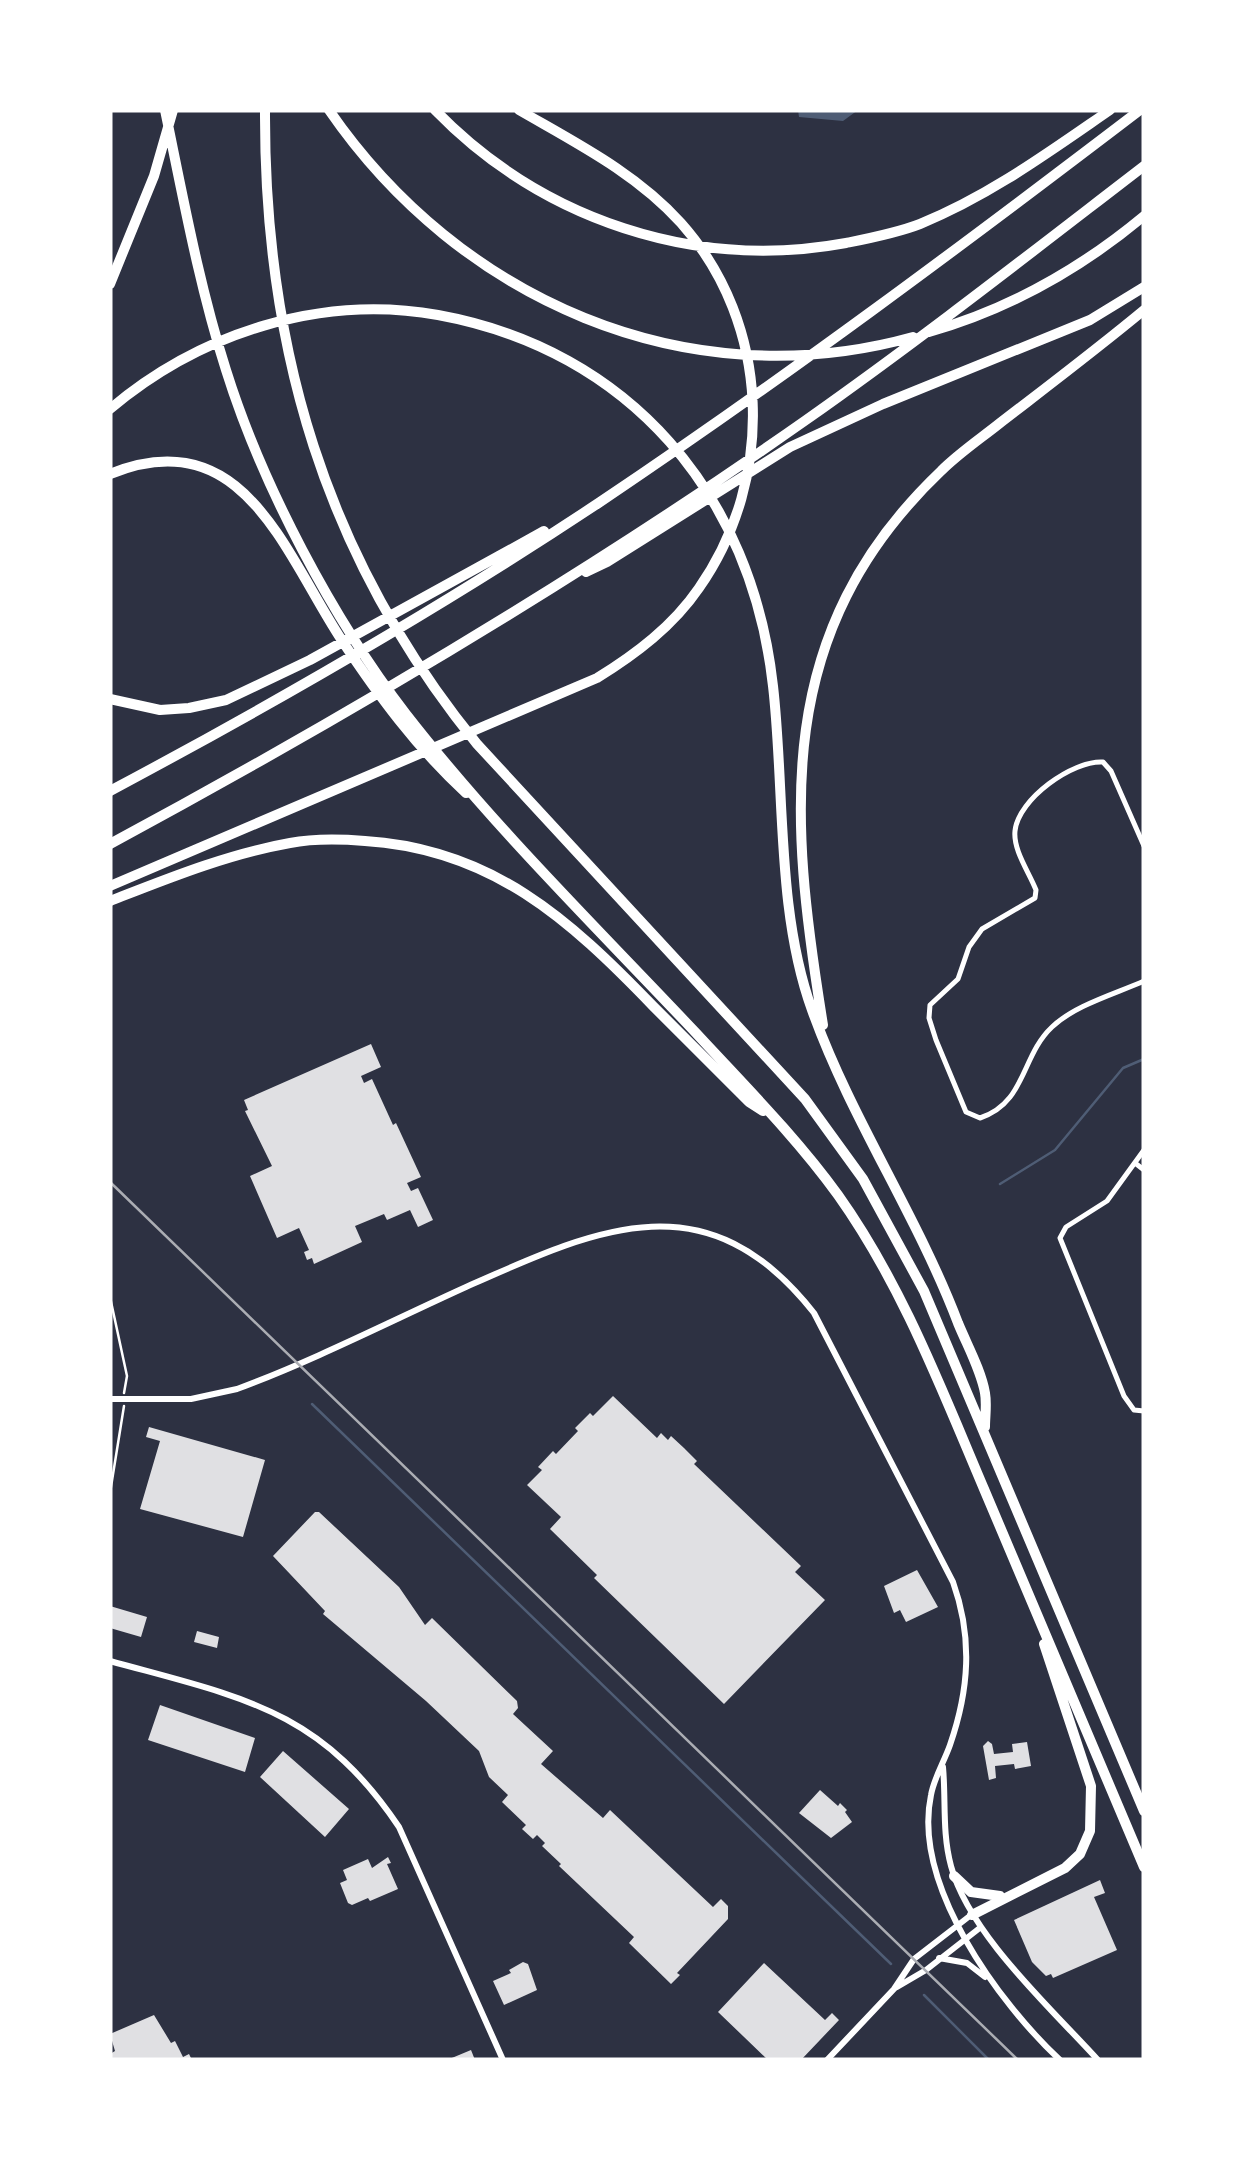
<svg xmlns="http://www.w3.org/2000/svg" width="1254" height="2170" font-family="Cabin,sans-serif">
<style>
.water{fill:#4f5d75}
.lines{fill:none;stroke-linecap:round;stroke-linejoin:round}
.stream{stroke:#4f5d75;stroke-width:2.5}
.building{fill:#e0e0e3}
.path{stroke:#fff;stroke-width:2.5}
.minor{stroke:#fff;stroke-width:5}
.tertiary{stroke:#fff;stroke-width:6}
.motorway{stroke:#fff;stroke-width:10}
.rail{stroke:#abadb3;stroke-width:2.5}
</style>
<rect width="100%" height="100%" fill="#2d3142"/>
<!-- water -->
<path class="water" d="M798,110h60l-15,11 -44,-4z"/>
<g class="lines">
<!-- stream -->
<path class="stream" d="M1000,1184l55,-34 68,-82 21,-9
M312,1404l579,560
M924,1995l65,65"/>
</g>
<!-- building -->
<path class="building" d="M371,1044l10,23 -20,9 3,7 8,-4 21,46 3,-2 25,54 -14,6 4,8 7,-3 15,32 -15,7 -8,-17 -23,10 -3,-6 -29,12 7,16 -48,22 -2,-6 -5,2 -3,-8 5,-2 -10,-22 -22,10 -27,-62 22,-10 -27,-55 3,-1 -4,-10z
M613,1396l44,42 4,-5 7,7 3,-4 13,12 13,13 -3,3 107,102 -6,6 30,28 -101,104 -130,-126 3,-3 -47,-46 11,-12 -34,-32 15,-15 -4,-3 15,-16 3,3 22,-23 -3,-3 15,-15 3,3z
M149,1427l116,33 -22,77 -103,-28 20,-68 -14,-4z
M315,1512h4l80,75 26,38 7,-7 85,83 1,7 -5,6 40,37 -12,13 62,54 7,-8 103,97 8,-8 7,7v13l-51,54 3,2 -9,9 -42,-41 5,-6 -75,-71 2,-2 -19,-18 3,-3 -8,-8 -4,4 -11,-10 4,-4 -24,-23 6,-7 -19,-18 -10,-26 -53,-50 -103,-87 2,-3 -52,-55z
M917,1570l21,37 -32,15 -6,-12 -6,3 -10,-27z
M110,1606l37,11 -6,20 -31,-9z
M197,1631l22,6 -2,11 -23,-6z
M160,1705l95,33 -10,34 -97,-32z
M988,1741l4,3 2,10 19,-2 -1,-8 15,-2 4,24 -16,3 -1,-5 -19,2 1,12 -7,2 -6,-34z
M283,1751l66,58 -24,28 -65,-60z
M820,1790l18,16 2,-3 7,7 -2,2 7,10 -21,16 -32,-25z
M388,1857l3,6 -4,1 11,25 -28,12 -2,-3 -16,7 -4,-2 -8,-20 7,-3 -4,-10 25,-11 4,9z
M1100,1880l5,13 -11,4 23,53 -64,28 -2,-4 -5,2 -14,-14 -18,-42z
M523,1962l5,2 9,26 -33,15 -11,-24 18,-8 -2,-3z
M764,1963l61,57 7,-7 7,7 -38,40h-33l-50,-48z
M154,2015l17,28 4,-2 8,16 6,-3 3,6h-79l-3,-6 5,-3 -5,-17z
M471,2050l4,10h-28z"/>
<g class="lines">
<!-- path -->
<path class="path" d="M110,1297l17,79 -3,17
M110,1493l14,-87"/>
<!-- minor -->
<path class="minor" d="M1144,846l-33,-75 -8,-9c-30,-2 -85,37 -88,69 -2,19 14,41 21,59l-1,8 -53,31 -13,18 -11,32 -28,26 -1,13 7,22 30,72 14,6c46,-15 41,-62 72,-91 23,-22 63,-33 92,-46
M1144,1150l-37,51 -41,26 -6,11 64,158 10,14 10,1
M1135,1163l9,7"/>
<!-- tertiary -->
<path class="tertiary" d="M110,1399h81l46,-10c78,-29 154,-68 229,-102 132,-59 241,-110 348,26l139,269c20,56 16,108 -3,163 -6,17 -16,33 -19,50 -19,90 68,208 129,265
M110,1661c130,36 209,47 289,166l104,233
M943,1767c3,33 -1,66 8,99 18,68 100,142 147,194
M939,1958l28,5 18,14
M897,1987l29,-17 55,-43
M827,2060l67,-71 20,-30 57,-44"/>
<!-- motorway -->
<path class="motorway" d="M165,110c18,87 34,175 61,260 36,115 107,249 180,344 88,113 192,215 290,319 49,53 100,104 142,162 64,90 103,193 146,294 53,126 107,252 160,378
M265,110c-1,238 60,447 212,634l328,355 58,80 61,112 220,520
M329,110c130,189 357,290 584,227
M435,110c107,110 260,161 411,133 25,-5 51,-10 74,-19 69,-28 129,-72 190,-114
M110,284l44,-108 19,-66
M929,332c81,-23 150,-62 215,-116
M110,409c90,-76 211,-115 328,-94 192,35 314,180 335,371 12,104 3,225 39,324 39,109 105,205 146,313 9,22 23,47 27,70 2,11 0,23 0,34
M110,474c133,-54 174,78 231,165 37,56 76,109 125,154
M586,572l21,-10 183,-115 93,-43 207,-84 54,-33
M110,699l50,11 29,-2 37,-8 84,-40 234,-129
M110,791c167,-89 332,-184 490,-289 185,-124 363,-257 540,-392
M110,844c239,-129 474,-268 696,-424 115,-81 226,-168 338,-254
M110,886l487,-208c39,-24 76,-52 102,-90 77,-110 72,-264 -18,-365 -45,-50 -105,-80 -162,-113
M110,901c59,-23 118,-47 180,-58 26,-5 50,-4 75,-2 127,8 204,78 288,165 32,32 64,64 96,96l14,9
M823,1025c-34,-210 -51,-393 118,-554 18,-18 39,-32 59,-48 48,-37 97,-74 144,-113
M954,1876l17,16 29,4
M972,1915l93,-47 15,-14 10,-23 1,-45 -47,-142"/>
<!-- rail -->
<path class="rail" d="M110,1182l908,878"/>
</g>
<!-- border -->
<rect width="1254" height="2170" fill="none" stroke="#ffffff" stroke-width="225"/>
</svg>
